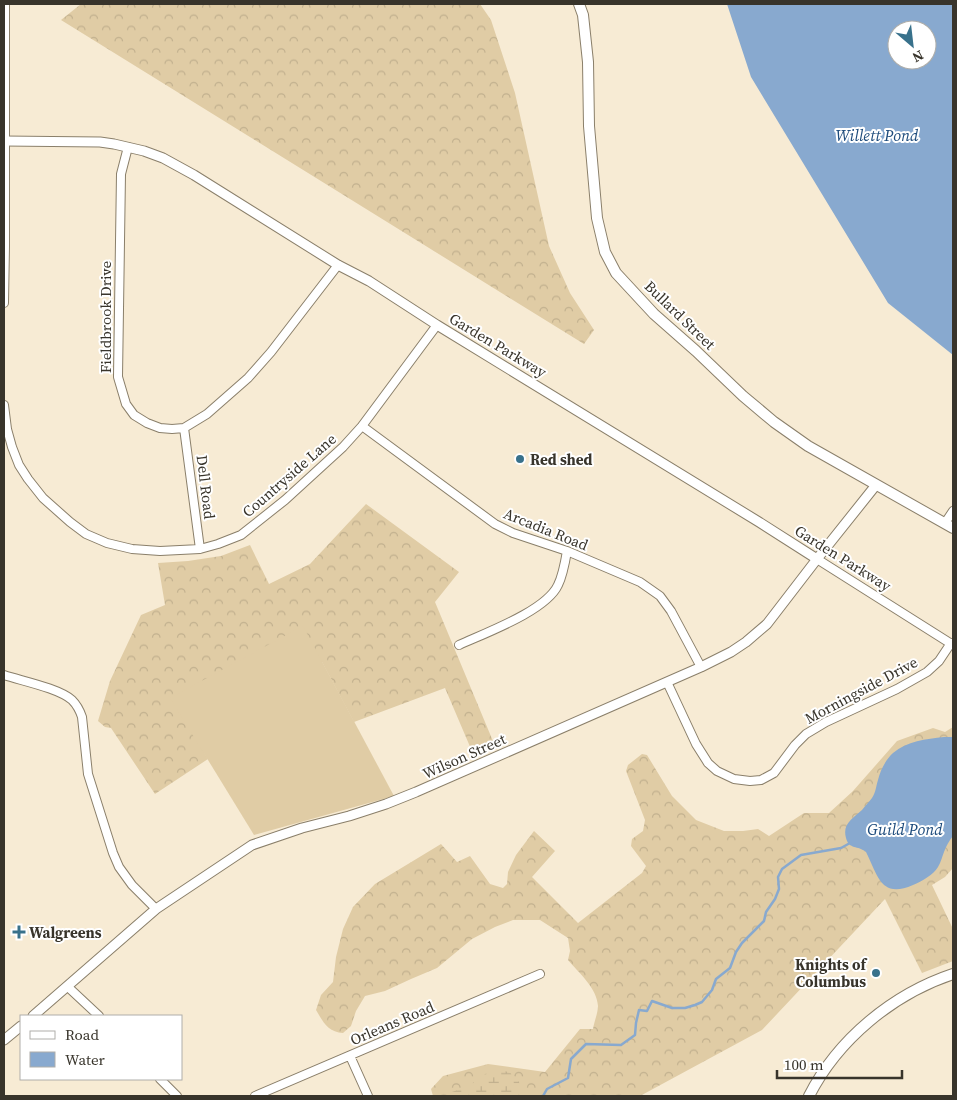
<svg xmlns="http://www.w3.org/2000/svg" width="957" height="1100" font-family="'Source Serif 4',serif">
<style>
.forest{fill:url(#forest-crowns)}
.wetland{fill:url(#wetland-marsh)}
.pitch{fill:#e0cca5}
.water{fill:#88a9cf;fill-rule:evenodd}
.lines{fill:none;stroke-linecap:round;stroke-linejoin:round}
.stream{stroke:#88a9cf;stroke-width:2.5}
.minor-casing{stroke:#8a7f6a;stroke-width:10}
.tertiary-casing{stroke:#8a7f6a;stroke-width:11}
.secondary-casing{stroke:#8a7f6a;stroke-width:12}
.minor{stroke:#fff;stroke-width:8}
.tertiary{stroke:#fff;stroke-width:9}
.secondary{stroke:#fff;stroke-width:10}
.poi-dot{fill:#38718b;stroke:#fff;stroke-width:2}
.labels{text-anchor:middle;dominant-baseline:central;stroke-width:4;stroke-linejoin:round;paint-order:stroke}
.street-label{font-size:15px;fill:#38342b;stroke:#fff}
.poi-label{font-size:15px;font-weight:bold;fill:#38342b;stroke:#fff;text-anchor:start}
.water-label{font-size:16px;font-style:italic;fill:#1d4b7c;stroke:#fff}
</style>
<defs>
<pattern id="forest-crowns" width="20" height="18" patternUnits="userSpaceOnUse" patternTransform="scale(1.25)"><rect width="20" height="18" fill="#e0cca5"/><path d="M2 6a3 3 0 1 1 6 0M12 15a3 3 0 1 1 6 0" fill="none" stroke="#c1b08e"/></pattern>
<pattern id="wetland-marsh" width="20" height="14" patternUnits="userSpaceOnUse" patternTransform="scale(1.25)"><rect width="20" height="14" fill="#e0cca5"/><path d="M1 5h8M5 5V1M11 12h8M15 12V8" fill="none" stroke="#c1b08e"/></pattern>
</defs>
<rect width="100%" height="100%" fill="#f7ebd4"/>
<!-- forest -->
<path class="forest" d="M81,4h399l11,16 24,73 34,153 21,47 24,37 -10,14 -523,-324z
M366,504l93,68 -24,30 60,144 -21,10 -29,-68 -91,34 -32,-60 -134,63 20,34 -53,35 -44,-66 -6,-1 -7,-6 12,-40 31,-66 24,-10 -7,-42 30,-2 33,-5 29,-11 19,39 41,-20z
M953,727v141l-8,9 -13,8 21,44v32l-31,12 -37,-74 -123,131 -122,66h-207l-2,-7 12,-13 45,-12 57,8 35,-43h13c1,-7 5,-16 5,-23 -1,-18 -19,-33 -30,-46l2,-9 -2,-13 -28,-18h-27l-18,7 -23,12 -35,29 -26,11 -26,12 -20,5 -9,15 -5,15 -8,7c-15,-1 -20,-11 -27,-23l5,-15 12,-13 3,-25 7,-28 10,-22 22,-23 66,-40 16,18 13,-6 20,28 13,4 4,-4 1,-12 8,-17 18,-24 21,20 -23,26 46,46 64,-50 4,-7 -15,-20 1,-7 11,-8 2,-11 -19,-49 2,-6 14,-11 5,1 25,41 24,24 28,11h19l15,-2 11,7 35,-23h25l24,-22 44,-50 36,-13 12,4z"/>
<!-- wetland -->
<path class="wetland" d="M493,1070c21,-1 25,9 33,26h-81c6,-5 12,-5 19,-8 10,-4 17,-13 29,-18z"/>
<!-- pitch -->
<path class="pitch" d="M303,626l91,170 -140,39 -84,-137z"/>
<!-- water -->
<path class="water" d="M727,4h226v351l-65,-52 -137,-226zM897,30h30v30h-30z
M944,737h9v99c-4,5 -7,10 -9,16 -2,5 -3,10 -6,15 -5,8 -16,14 -25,18 -32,14 -35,-9 -47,-33 -8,-7 -17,-2 -20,-14 -4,-14 7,-20 16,-28 3,-4 7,-8 10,-12 4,-6 4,-12 6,-18 2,-9 8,-21 15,-27 14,-12 33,-14 51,-16z"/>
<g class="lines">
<!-- stream -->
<path class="stream" d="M543,1096l4,-7 21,-11 3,-19 15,-15 35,1 14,-10 1,-12 3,-13 8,1 5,-10 20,7h13l10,-3 7,-3 10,-12 4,-11 14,-11 6,-16 6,-9 22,-22 2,-9 9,-13 4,-10 -1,-12 4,-8 19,-14 40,-7 9,-5"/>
<defs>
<path id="minor" d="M128,147l-7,27 -3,203 8,27 8,11 13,8 13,5 12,1 12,-1 23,-14 41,-36 23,-26 67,-87
M4,303l1,-57v-242
M4,405l3,24 5,18 7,18 9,14 15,19 27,24 16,12 21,9 25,6 28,2 40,-2 18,-5 23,-9 44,-35 58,-53 19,-21 75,-101
M362,426l133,98 18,9 54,18 73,31 20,14 11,15 30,56
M184,428l16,121
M945,523l8,-12
M817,559l136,86
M459,645c26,-12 87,-34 99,-60 5,-10 7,-22 9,-34
M4,675c18,6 54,13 68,25 5,5 8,11 10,17l6,57 25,79 6,14 13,18 24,24
M667,682l29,62 12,19 9,8 17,8 16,2 11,-1 13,-7 21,-28 11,-11 20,-12 71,-33 30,-17 12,-11 12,-18
M68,987l31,29
M350,1056l18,40
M160,1079l17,17
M255,1096l285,-122"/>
<path id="tertiary" d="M4,141l96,1 14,2 30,7 19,7 31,17 144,90 31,16 68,44 322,197 58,37
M33,1016l123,-107 96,-64 50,-17 47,-12 37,-12 30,-12 285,-125 30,-15 15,-10 21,-18 50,-65 59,-74
M4,1040l17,-14"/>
<path id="secondary" d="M579,4l4,11 5,47 1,64 8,92 8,34 11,21 38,41 42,37 47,45 31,26 34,24 145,82
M809,1096c29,-57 84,-102 144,-122"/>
</defs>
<!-- minor casing -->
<use href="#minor" class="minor-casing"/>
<!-- tertiary casing -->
<use href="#tertiary" class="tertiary-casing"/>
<!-- secondary casing -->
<use href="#secondary" class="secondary-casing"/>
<!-- minor -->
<use href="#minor" class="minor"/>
<!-- tertiary -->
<use href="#tertiary" class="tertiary"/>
<!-- secondary -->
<use href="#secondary" class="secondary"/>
</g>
<!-- markers -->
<g class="poi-dot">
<circle cx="520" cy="459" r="5"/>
<path d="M16.5 924.5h5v5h5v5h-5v5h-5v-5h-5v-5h5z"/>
<circle cx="876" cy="973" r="5"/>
</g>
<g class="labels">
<!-- street labels -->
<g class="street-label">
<text transform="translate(680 315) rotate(44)">Bullard Street</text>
<text transform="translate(105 317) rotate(-90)">Fieldbrook Drive</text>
<text transform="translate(498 345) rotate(31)">Garden Parkway</text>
<text transform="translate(289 475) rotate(-41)">Countryside Lane</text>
<text transform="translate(206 487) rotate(83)">Dell Road</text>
<text transform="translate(546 529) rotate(22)">Arcadia Road</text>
<text transform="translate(843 558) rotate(32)">Garden Parkway</text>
<text transform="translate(861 690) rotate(-28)">Morningside Drive</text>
<text transform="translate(464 756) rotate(-24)">Wilson Street</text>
<text transform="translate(392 1023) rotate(-23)">Orleans Road</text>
</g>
<!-- poi labels -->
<g class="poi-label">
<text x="530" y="459">Red shed</text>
<text x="29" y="932">Walgreens</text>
<text x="866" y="964" text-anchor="end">Knights of<tspan x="866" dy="17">Columbus</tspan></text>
</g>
<!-- water labels -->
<g class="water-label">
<text x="877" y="135">Willett Pond</text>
<text x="905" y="829">Guild Pond</text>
</g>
</g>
<!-- border -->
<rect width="957" height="1100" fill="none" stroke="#38342b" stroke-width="10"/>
<!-- legend -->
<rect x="20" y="1015" width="162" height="65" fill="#ffffff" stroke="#afaeaa"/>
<rect x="30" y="1031" width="25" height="8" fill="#ffffff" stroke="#afaeaa"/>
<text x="65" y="1040" font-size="15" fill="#38342b">Road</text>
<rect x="30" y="1052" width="25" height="15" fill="#88a9cf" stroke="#afaeaa"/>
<text x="65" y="1065" font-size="15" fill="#38342b">Water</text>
<!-- north arrow -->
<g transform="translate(912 45) rotate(152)"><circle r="24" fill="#ffffff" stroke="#afaeaa"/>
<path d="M0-4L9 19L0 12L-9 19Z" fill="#38718b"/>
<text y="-8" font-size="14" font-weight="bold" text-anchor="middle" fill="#38342b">N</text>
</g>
<!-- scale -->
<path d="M777 1070v8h125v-8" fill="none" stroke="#38342b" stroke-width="2.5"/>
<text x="784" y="1070" font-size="15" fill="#38342b" stroke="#ffffff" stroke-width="4" paint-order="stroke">100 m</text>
</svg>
